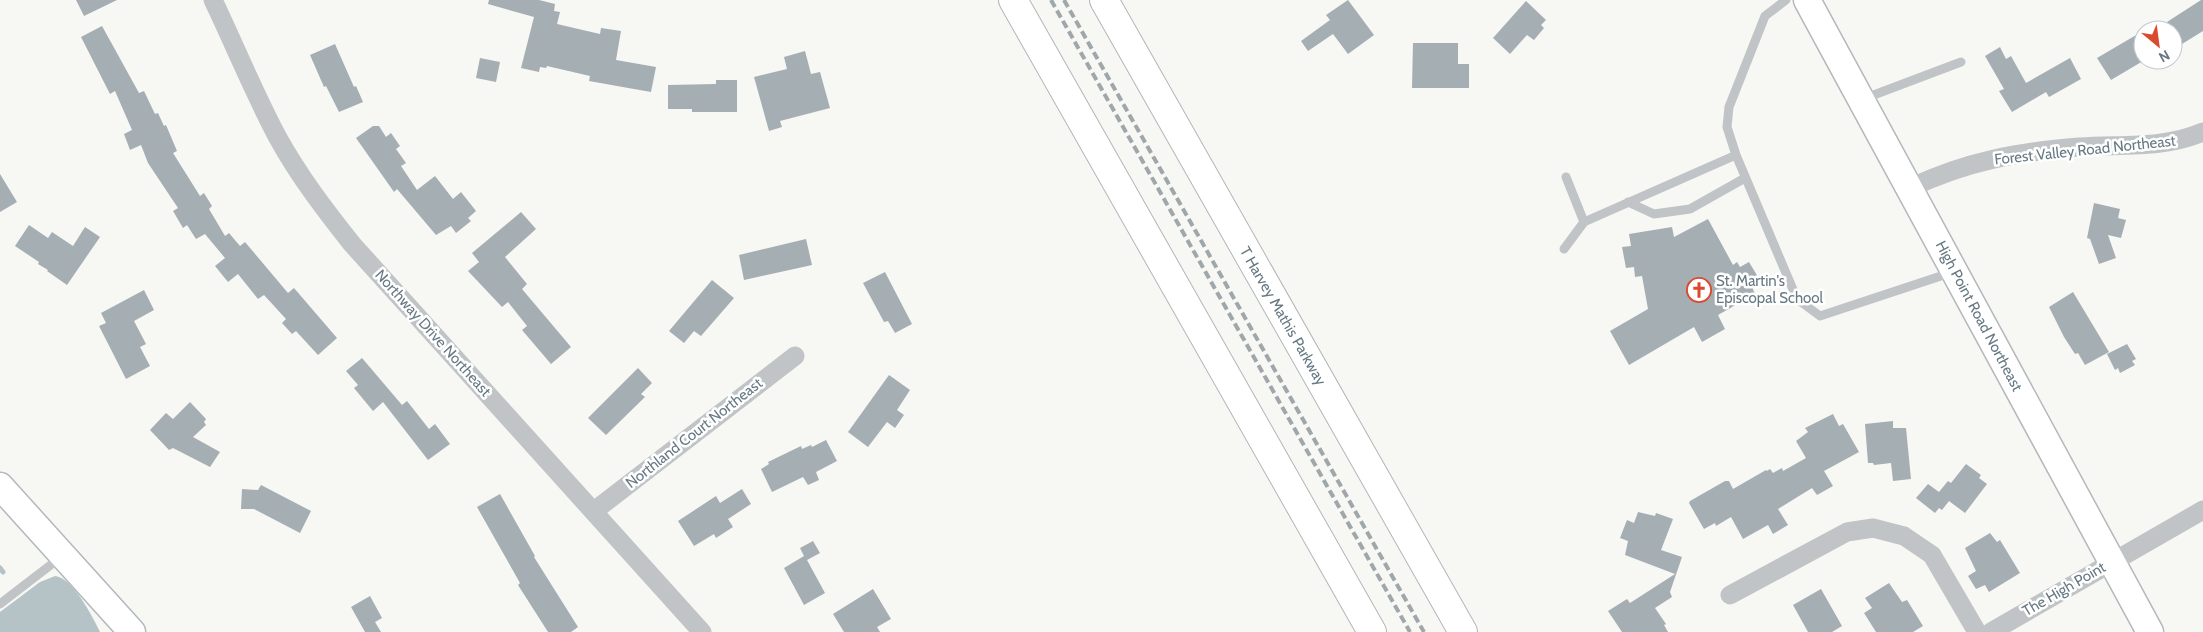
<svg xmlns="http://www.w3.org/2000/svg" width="2203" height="632" font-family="Cabin,sans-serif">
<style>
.water{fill:#b6c3c6}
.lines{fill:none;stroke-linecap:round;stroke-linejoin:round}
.stream{stroke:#b6c3c6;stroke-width:5}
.building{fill:#a5aeb3}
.secondary-casing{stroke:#b2b8bc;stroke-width:29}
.highway-casing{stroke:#b3b7ba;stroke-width:30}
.lane{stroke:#c0c4c7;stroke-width:9}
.street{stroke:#c0c4c7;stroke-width:19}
.secondary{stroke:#fff;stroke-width:26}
.highway{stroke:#fff;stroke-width:28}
.rail{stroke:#9fa7ab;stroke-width:4;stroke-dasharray:8 4;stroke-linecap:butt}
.labels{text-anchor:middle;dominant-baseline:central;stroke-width:5;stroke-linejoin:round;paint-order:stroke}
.street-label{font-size:15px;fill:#677983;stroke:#fff}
.poi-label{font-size:15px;fill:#677983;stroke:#fff;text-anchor:start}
</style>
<rect width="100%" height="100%" fill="#f7f7f4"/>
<!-- water -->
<path class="water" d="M55,576c18,2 37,40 45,56h-100v-20l40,-30z"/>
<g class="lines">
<!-- stream -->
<path class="stream" d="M0,568l3,4"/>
</g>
<!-- building -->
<path class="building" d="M76,0h41l-33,16z
M489,0h50l16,4 -1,7 6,1 -3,12 43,10 1,-6 20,3 -5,29 40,7 -5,25 -62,-11 1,-5 -43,-10 -1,2 -6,-1 -1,5 -18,-4 13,-51 -46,-13z
M1348,0l26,35 -26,19 -15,-20 -25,17 -7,-10 29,-21 -4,-5z
M2201,0h2v31l-21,13 -15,-22z
M1526,1l20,19 -5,5 3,3 -10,12 -7,-5 -17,19 -17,-16z
M102,26l37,67 5,-2 11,23 3,-1 6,13 2,-1 11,26 -4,2 27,43 4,-3 8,13 -3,3 16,27 4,-3 11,13 5,-4 43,51 6,-5 43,50 -19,17 -22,-24 -4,3 -10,-11 4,-4 -22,-24 -6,4 -20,-25 -10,8 -13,-16 10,-8 -20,-24 -9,5 -9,-14 -4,3 -10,-17 5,-3 -30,-45 -7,-18 -11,5 -6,-16 8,-4 -17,-39 -5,3 -29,-57z
M2143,31v30l-32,19 -14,-22z
M1413,43h45v21h11v24h-57z
M335,44l19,43 2,-1 7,16 -24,10 -13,-26 -2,1 -14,-32z
M2000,47l6,12 5,-3 15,27 44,-25 11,21 -32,18 -3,-5 -34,20 -13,-21 5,-2 -19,-33z
M805,51l6,23 9,-2 10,36 -50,13 2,6 -13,4 -15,-54 33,-8 -3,-12z
M480,58l20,4 -4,20 -20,-4z
M716,80h21v32h-45v-3h-24v-24l48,-1z
M373,126h6l7,11 5,-4 9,13 -4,3 10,14 -5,3 16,24 18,-14 18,23 8,-7 15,19 -8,7 3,3 -15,12 -5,-7 -15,9 -39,-46 -3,3 -38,-54z
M0,174l17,28 -17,10z
M2094,203l26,6 -2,9 8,2 -5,18 -13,-3 8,23 -17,6 -9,-25 -3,-1z
M521,212l15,17 -31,28 22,27 -5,5 49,58 -20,17 -29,-34 5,-4 -19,-24 -6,5 -34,-36 11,-9 -7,-9z
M1708,219l25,46 4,-3 3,5 9,-5 12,20 -9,5 3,7 -37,21 7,14 -23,13 -8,-15 -65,38 -19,-34 38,-22 -6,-33 -7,1 -1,-10 -8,1 -4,-21 9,-1 -2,-12 43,-7 2,10z
M29,225l19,13 4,-6 21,14 12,-19 15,10 -33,48 -20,-14 1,-1 -10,-6 1,-2 -24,-16z
M806,239l6,26 -68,15 -5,-25z
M885,272l27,52 -17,9 -7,-12 -4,1 -21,-39z
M712,280l22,18 -33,38 -7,-5 -10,12 -15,-12z
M144,290l10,20 -20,11 12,23 -6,3 10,19 -24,13 -27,-53 7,-3 -5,-10z
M2073,292l36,60 -24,13 -7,-12 -3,1 -11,-17 -15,-30z
M2127,344l9,15 -4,2 3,4 -15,8 -2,-5 -3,2 -8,-16z
M362,358l40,47 5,-4 22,28 6,-5 15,20 -22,16 -45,-58 -10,9 -19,-23 4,-3 -12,-14z
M638,368l14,15 -11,11 4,3 -39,38 -18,-17z
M889,375l21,15 -13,20 7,5 -9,13 -8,-6 -19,25 -20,-15z
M190,402l16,17 -2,3 2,3 -13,12 27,15 -10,15 -37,-19 -4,2 -19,-20 16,-17 7,6z
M1833,414l6,12 4,-2 16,28 -35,19 9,15 -16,9 -5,-7 -34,21 10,16 -15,9 -5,-9 -25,14 -12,-22 -15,9 -1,-3 -11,6 -15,-26 1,-2 35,-20h4l4,8 33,-19 1,1 3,-2 3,4 9,-5 1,3 23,-13 -10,-17 12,-9 -3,-4z
M1893,421v7h13l5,51 -18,2 -2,-18 -17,2 -1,-2h-5l-3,-39z
M826,440l11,21 -21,11 3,8 -11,5 -5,-8 -31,15 -11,-23 8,-5 -1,-2 33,-16 1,3 9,-4 1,2z
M1966,464l15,11 -2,3 8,6 -22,29 -16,-12 -7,9 -3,-2 -4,5 -19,-15 12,-14 11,8 9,-11 3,2z
M261,485l50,26 -11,22 -46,-24h-13l1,-20 16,1z
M742,489l9,15 -23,15 5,8 -17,11 -2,-4 -20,12 -16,-25 38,-25 4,7z
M500,494l35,62 -1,1 44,70 -7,5h-23l-30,-47 2,-2 -43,-76z
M1638,512l17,4 1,-3 17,6 -12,31 21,7 -12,35 2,5 -17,11 11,16 -2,1 4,7h-46l-14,-21 19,-12 3,4 45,-29 -50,-19 3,-14 -8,-3 7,-18 7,3z
M1990,533l7,9 3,-2 20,33 -31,19 -4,-7 -9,4 -8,-13 8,-5 -11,-23z
M813,541l7,12 -13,7 18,33 -21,12 -20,-37 20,-12 -4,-8z
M1889,583l13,19 5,-2 16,26 -10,6h-37l-12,-19 8,-5 -7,-10z
M873,589l18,30 -14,8 3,5h-36l-11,-18z
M1821,589l21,37 -10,6h-24l-15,-27z
M370,596l12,22 -7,4 6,10h-16l-14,-25z"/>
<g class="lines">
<defs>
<path id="secondary" d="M1807,0l343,632
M0,486l132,146"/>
<path id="highway" d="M1013,0l359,632
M1104,0l359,632"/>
</defs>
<!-- secondary casing -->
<use href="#secondary" class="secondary-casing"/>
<!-- highway casing -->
<use href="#highway" class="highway-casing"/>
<!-- lane -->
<path class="lane" d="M1786,0l-21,16 -36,91 -2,20 9,28 61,144 23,17 133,-44
M1863,99l98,-37
M1566,177l18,45
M1628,202l26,12 36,-5 55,-31
M1564,249l20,-27 152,-67
M0,604l61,-47"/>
<!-- street -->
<path class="street" d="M213,0c22,46 41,93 65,138 21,38 47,72 74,106l350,388
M1910,188c57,-27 108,-36 169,-41 43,-3 84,2 124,-15
M594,511l201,-155
M1730,595l117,-63 26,-4 31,8 28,19 45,77
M1991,632l212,-122"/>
<!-- secondary -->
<use href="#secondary" class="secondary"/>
<!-- highway -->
<use href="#highway" class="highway"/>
<!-- rail -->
<path class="rail" d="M1051,0l359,632
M1064,0l360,632"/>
</g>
<!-- icons -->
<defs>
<symbol id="church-ring" viewBox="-11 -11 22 22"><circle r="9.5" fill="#fff" stroke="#da4a31" stroke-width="1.5"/><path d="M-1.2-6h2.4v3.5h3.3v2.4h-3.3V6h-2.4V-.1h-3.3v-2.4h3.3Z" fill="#da4a31"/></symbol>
</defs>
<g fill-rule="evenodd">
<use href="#church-ring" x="1685" y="276" width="28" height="28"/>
</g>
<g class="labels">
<!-- street labels -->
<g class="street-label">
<text transform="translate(2085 150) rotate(-6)">Forest Valley Road Northeast</text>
<text transform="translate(1283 316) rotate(60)">T Harvey Mathis Parkway</text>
<text transform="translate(1979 316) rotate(62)">High Point Road Northeast</text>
<text transform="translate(433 333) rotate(48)">Northway Drive Northeast</text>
<text transform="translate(694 433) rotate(-38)">Northland Court Northeast</text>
<text transform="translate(2064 589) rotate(-30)">The High Point</text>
</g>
<!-- poi labels -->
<g class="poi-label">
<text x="1716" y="281">St. Martin's<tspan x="1716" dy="17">Episcopal School</tspan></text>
</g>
</g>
<!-- north arrow -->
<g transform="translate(2158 45) rotate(151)"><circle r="24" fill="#ffffff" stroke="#c2c9cd"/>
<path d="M0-4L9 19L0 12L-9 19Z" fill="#da4a31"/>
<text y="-8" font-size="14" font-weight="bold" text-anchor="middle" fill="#677983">N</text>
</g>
</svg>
